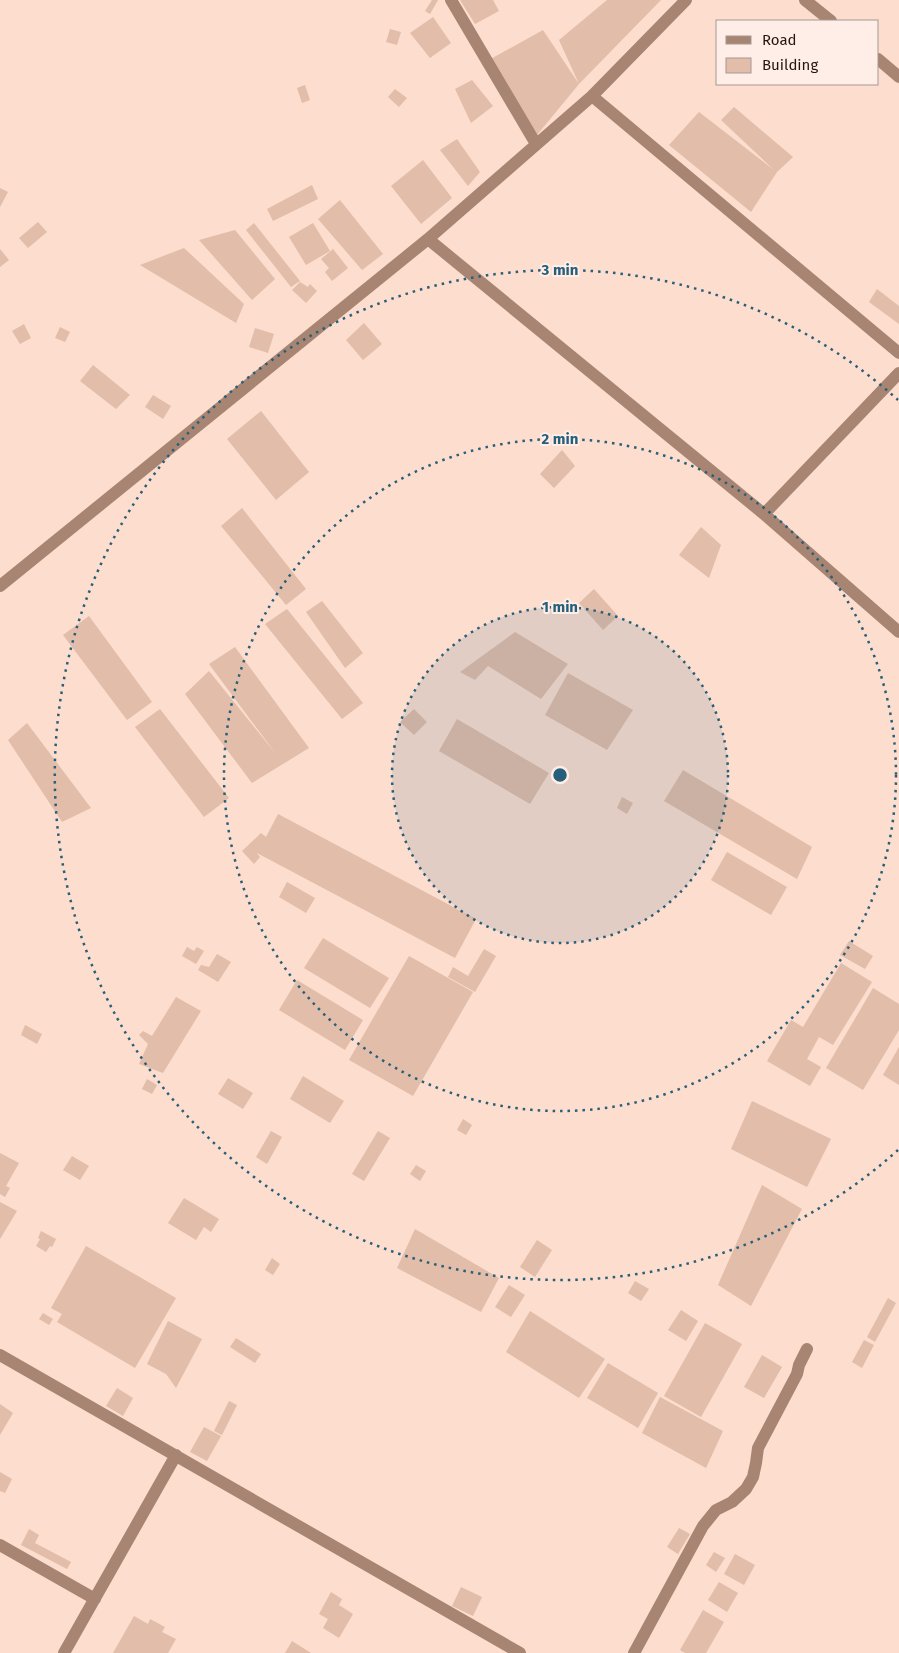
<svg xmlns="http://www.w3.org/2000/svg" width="899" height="1653" font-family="'Fira Sans',sans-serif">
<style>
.building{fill:#e1bdaa}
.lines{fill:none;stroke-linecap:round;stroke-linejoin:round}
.street{stroke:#a88573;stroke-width:12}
.ring{fill:none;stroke:#275e79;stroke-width:2.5;stroke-dasharray:2.5 5}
.centre{fill:#275e79;stroke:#feeee7;stroke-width:2.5}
.ring-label{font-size:15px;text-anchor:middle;font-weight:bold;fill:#275e79;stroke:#feeee7;stroke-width:4;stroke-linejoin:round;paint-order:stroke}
</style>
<rect width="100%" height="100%" fill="#fcddce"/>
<!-- building -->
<path class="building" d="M432,0h6l-8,14 -5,-3z
M460,0h33l6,11 -24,13z
M607,0h54l-82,84 -42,51 -50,-74 56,-31 36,54 -20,-44z
M433,17l18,26 -21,15 -20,-25z
M390,29l11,3 -4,13 -11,-3z
M472,80l21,26 -22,17 -16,-34z
M305,85l5,15 -8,3 -5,-15z
M395,89l12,9 -8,9 -11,-10z
M734,107l59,50 -16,15 -26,40 -82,-67 30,-33 75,58 -53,-50z
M457,139l23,33 -12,14 -28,-36z
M423,160l29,38 -31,26 -30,-38z
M312,185l6,14 -45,22 -6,-12z
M0,188l8,4 -8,15z
M340,200l43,54 -21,16 -44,-51z
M38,222l9,10 -19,16 -9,-10z
M254,223l46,58 -9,6 -45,-57z
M313,223l17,28 -24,14 -17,-28z
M235,230l40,49 -23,21 -53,-60z
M184,248l60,56 -8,19 -96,-58z
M0,249l9,11 -9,7z
M333,249l15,19 -16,13 -7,-9 4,-4 -8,-9z
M300,282l8,5 2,-3 7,7 -11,12 -14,-13z
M877,289l22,17v18l-30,-22z
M364,323l18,21 -19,16 -17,-20z
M24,324l7,14 -11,6 -8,-13z
M60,327l10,5 -5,10 -10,-4z
M255,328l19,6 -6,19 -19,-6z
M93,365l37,30 -14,14 -36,-28z
M153,395l18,11 -8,13 -18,-12z
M261,411l48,61 -33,28 -49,-61z
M562,450l13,16 -21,22 -14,-14z
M242,508l64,81 -20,16 -65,-79z
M701,527l20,18 -12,33 -30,-23z
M594,589l24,27 -15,14 -24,-27z
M322,601l41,52 -18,15 -39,-56z
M287,609l76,94 -21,16 -77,-95z
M89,616l63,86 -25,18 -64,-85z
M515,632l53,32 -27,35 -53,-33 -13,14 -15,-8z
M235,647l74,101 -57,35 -67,-89 24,-23 67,83 -67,-90z
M568,673l65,37 -26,40 -62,-35z
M160,709l69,89 -25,19 -69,-90z
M414,709l13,13 -13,13 -14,-13z
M457,719l92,54 -19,31 -91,-53z
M27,723l64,85 -29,14 -54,-82z
M683,770l129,77 -15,32 -133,-78z
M622,797l11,6 -6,11 -10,-6z
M278,814l198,105 -21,39 -198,-105 3,4 -6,7 -12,-13 19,-18 5,4z
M727,852l60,35 -16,28 -60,-35z
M287,882l28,16 -9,15 -27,-16z
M323,938l66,40 -19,30 -66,-40z
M849,941l24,15 -8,13 -25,-14z
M187,947l7,4 3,-4 7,4 -8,13 -14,-8z
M484,949l12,7 -21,36 -27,-15 5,-10 15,9z
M217,954l14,8 -13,20 -20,-12 3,-5 8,2z
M409,956l64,36 -60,104 -64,-36z
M841,963l31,19 -39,63 -14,-8 -12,22 14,8 -11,19 -43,-25 24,-41 12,7z
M297,980l66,40 -18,30 -66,-40z
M873,988l26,16v26l-36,60 -37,-22z
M176,997l25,14 -38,62 -24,-9 9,-20 -9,-9 4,-4 9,5z
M25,1025l17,9 -5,10 -16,-9z
M899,1047v38l-16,-10z
M303,1076l41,25 -14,22 -40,-24z
M228,1078l25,15 -10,16 -25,-15z
M147,1079l10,6 -5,9 -10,-5z
M752,1101l79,38 -24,48 -76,-38z
M463,1119l9,6 -6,10 -9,-5z
M271,1131l11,6 -15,27 -11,-7z
M378,1131l12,7 -26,43 -12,-7z
M0,1153l19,10 -13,23 4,2 -5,9 -5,-3z
M72,1156l17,10 -9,14 -17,-10z
M416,1165l10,6 -6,10 -10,-7z
M762,1185l40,24 -51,97 -33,-21z
M184,1198l35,21 -8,13 -7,-5 -8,13 -28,-17z
M0,1202l17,9 -17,28z
M415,1229l84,49 -18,34 -84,-44z
M41,1231l15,8 -4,8 -2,-1 -4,6 -10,-6 4,-7 -2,-1z
M537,1240l15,10 -17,27 -15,-10z
M86,1246l90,52 -41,70 -78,-46 5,-8 -11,-6z
M272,1258l8,6 -7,11 -8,-5z
M635,1281l14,8 -8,12 -13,-8z
M509,1285l16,10 -14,22 -16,-10z
M888,1298l8,5 -21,39 -8,-5z
M681,1310l17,11 -12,20 -18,-11z
M530,1311l75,48 -26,39 -73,-46z
M43,1313l10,6 -4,6 -10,-6z
M168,1321l34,18 -26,49 -10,-14 -19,-10z
M705,1323l37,21 -41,73 -37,-21z
M236,1338l25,16 -6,9 -25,-16z
M864,1340l10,5 -12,23 -10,-6z
M762,1355l20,12 -18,31 -20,-11z
M608,1363l50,30 -20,35 -51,-30z
M117,1388l16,10 -10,18 -17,-10z
M660,1397l63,34 -17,37 -64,-35z
M229,1401l8,4 -15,30 -8,-4z
M0,1404l13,9 -13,22z
M204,1427l17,9 -14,25 -17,-9z
M0,1472l12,7 -7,14 -5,-2z
M679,1528l11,6 -12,20 -11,-7z
M29,1529l10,6 -4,8 36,19 -4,7 -46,-24z
M714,1552l11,6 -9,14 -10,-7z
M735,1554l20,11 -11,20 -20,-11z
M719,1582l19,11 -11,19 -19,-12z
M461,1587l21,10 -9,19 -21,-10z
M331,1592l11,7 -3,6 14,9 -14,24 -16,-10 5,-9 -9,-5z
M703,1610l21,12 -18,31h-21l-5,-3z
M134,1616l14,8 2,-5 15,8 -3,5 14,7 -8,14h-55z
M292,1641l19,12h-26z"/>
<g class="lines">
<!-- street -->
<path class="street" d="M451,0l85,144
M805,0l26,21
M878,59l21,18
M592,96l307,257
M428,239l336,275 135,118
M764,514l135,-141
M0,586l428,-347 164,-143 94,-96
M0,1355l520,298
M0,1545l95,54
M64,1653l112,-198
M634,1653l69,-127 13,-16 16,-8 14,-13 7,-12 3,-14 2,-15 39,-74 2,-9 8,-16"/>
</g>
<!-- distance rings -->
<circle cx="560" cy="775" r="168" fill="#275e79" fill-opacity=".12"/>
<g class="ring">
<circle cx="560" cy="775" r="168"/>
<circle cx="560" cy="775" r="336"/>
<path d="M898 1150A505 505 0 1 1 898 400"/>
</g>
<circle cx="560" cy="775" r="8" class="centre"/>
<g class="ring-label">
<text x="560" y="275">3 min</text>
<text x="560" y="444">2 min</text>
<text x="560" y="612">1 min</text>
</g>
<!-- legend -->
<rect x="716" y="20" width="162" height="65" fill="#feeee7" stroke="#a69891"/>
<rect x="726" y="36" width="25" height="8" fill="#a88573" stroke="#a69891"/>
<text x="762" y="45" font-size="15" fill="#23160f">Road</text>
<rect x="726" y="58" width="25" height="15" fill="#e1bdaa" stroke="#a69891"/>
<text x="762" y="70" font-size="15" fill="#23160f">Building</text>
</svg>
